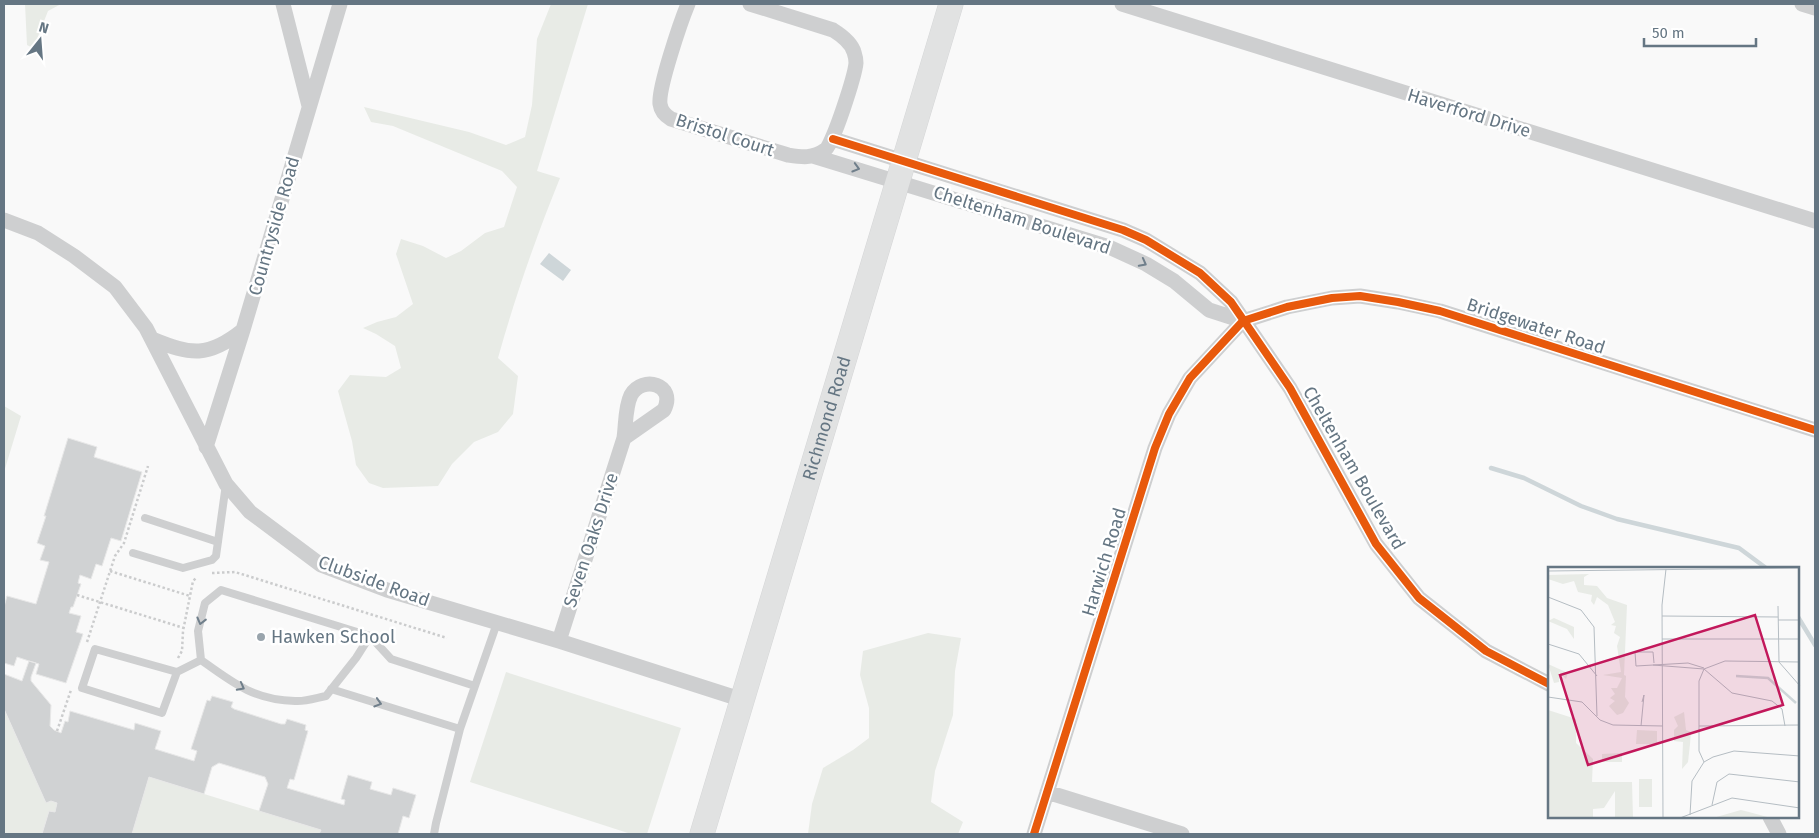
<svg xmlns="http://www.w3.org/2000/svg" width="1819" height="838" font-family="'Fira Sans',sans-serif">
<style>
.green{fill:#e8ebe6}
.water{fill:#ced6d9}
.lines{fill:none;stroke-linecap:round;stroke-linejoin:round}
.stream{stroke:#ced6d9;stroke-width:4.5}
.building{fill:#d0d2d3;stroke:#e8e8e8}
.primary-casing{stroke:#d5d6d7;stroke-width:25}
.path{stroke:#cbcccd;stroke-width:2.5;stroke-dasharray:2.5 2.5;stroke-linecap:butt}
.lane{stroke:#cecfd0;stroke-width:8}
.street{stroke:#cecfd0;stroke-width:15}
.primary{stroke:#e1e2e2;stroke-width:24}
.cycleway-casing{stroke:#fff;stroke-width:11}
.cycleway{stroke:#e8590c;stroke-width:8}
.oneway{stroke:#707f8b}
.poi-dot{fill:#99a4ac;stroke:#fff;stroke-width:2}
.labels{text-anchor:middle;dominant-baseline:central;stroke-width:5;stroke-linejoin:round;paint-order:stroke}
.street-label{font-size:18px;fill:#657683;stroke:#fff}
.poi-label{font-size:18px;fill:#657683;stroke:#fff;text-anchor:start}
.inset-river{fill:none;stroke:#ced6d9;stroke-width:2.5}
.inset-road{fill:none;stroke:#b5bdc3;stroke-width:1}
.view{fill:#c2185b;fill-opacity:0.15;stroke:#c2185b;stroke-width:2.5}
.inset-edge{fill:none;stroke:#657683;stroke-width:2.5}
</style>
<rect width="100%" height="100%" fill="#f9f9f9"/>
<!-- green -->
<path class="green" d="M25,4h36l-13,7 -11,28 2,12 -12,-6z
M551,4h37l-51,167 23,7c-24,59 -45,119 -62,180l20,18 -5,38 -15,18 -24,10 -22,22 -14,22 -55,2 -14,-5 -13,-18 -4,-24 -14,-50 12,-16 36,2 15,-9 -6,-22 -19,-12 -13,-6 14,-6 19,-5 17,-13 -17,-50 5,-15 22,7 23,12 15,-7 24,-18 19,-6 13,-40 -15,-16 -109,-45 -22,-4 -7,-15 105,25 37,13 19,-8 7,-32 5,-66z
M4,406l17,10 -17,56z
M928,633l33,5 -6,33 -2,44 -18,56 -4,31 32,20 -5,12h-150l4,-30 11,-36 30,-18 16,-12v-30l-9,-33 3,-24z
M506,672l175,56 -34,106h-16l-161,-52z
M4,709l42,94 5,-2 6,2 -2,9 -6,-1 -7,23h-38z
M149,777l172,53 -2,4h-187z"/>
<!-- water -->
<path class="water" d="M549,253l22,17 -8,11 -23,-17z"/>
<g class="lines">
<!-- stream -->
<path class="stream" d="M1491,468l33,10 57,28 36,13 122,29 27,20
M1798,617l17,28"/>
</g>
<!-- building -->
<path class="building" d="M68,438l29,9 -3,10 48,15 -21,69 -10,-3 -9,28 -6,-2 -5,15 -11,-4 -2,8 3,1 -8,23h-2l-2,6 12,3 -5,16 7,2 -17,49 -30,-9 3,-10 -10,-3 -12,-4 -3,9 -10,-3v-56l3,-11 29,8 13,-42 -9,-2 5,-14 -8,-3 9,-27h-2z
M29,661l7,2 -5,14v4l20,24 -1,21 4,4 7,3 4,-12 3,1 2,-11 64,19 1,-7 26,8 -6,18 39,12 3,-10 -6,-2 16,-49 3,1 2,-5 21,6 -2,5 3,2 47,15h4l2,-5 19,6 -1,5 3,1 -14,49 -4,-1 -3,9 57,17 1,-5 -4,-1 7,-24 24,7 -2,7 21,6 2,-7 23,7 -7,23 -6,-2 -5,18h-79l2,-4 -62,-19 9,-27 -3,-7 -46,-14 -7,4 -8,27 -55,-17 -17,57h-90l7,-23 6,1 2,-9 -6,-2 -5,2 -42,-94v-35l18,7z"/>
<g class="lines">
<defs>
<g id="primary">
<path id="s1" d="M702,834l249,-830"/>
</g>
</defs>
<!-- primary casing -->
<use href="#primary" class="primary-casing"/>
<!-- path -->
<path class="path" d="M110,571l80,25
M212,573l23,-1 212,66
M77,595l107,33
M87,642l28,-86 9,-13 24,-77
M178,658l4,-7 1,-20 10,-50 4,-4
M57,731l14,-41"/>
<!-- lane -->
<path class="lane" d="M145,518l73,24
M133,553l50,15 29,-8 4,-4 10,-72
M370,636l-14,22 -30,38c-10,2 -21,6 -31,5 -41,-1 -62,-18 -94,-41l-3,-29 7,-28 16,-13 149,46 21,23 84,27 22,-63
M177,672l-15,41 -80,-25 13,-39 82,23 24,-12
M331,689l129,40
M434,834l2,-11 24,-94 15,-43"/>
<!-- street -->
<path class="street" d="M283,4l26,102
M688,4c-7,17 -30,84 -28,100 1,7 6,12 11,15l117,36c13,2 25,4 37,-5 8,-5 30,-75 31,-87 0,-4 -1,-8 -2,-11 -3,-10 -13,-17 -21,-22l-83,-26
M1122,4l693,217
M1802,4l13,4
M833,139l290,91 23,10 54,33 31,29 59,86 86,156 43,54 67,53 63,33
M813,156l296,91 37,17 28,17 35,29 34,11
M4,220l34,13 36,23 41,31 31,41 80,156 24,28 71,53 66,25 172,51 184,59
M152,339c39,16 56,19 91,-9
M206,447l37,-117 97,-326
M559,641l65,-203 40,-28c13,-26 -22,-35 -33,-15 -6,12 -5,29 -7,43
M1047,792l135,42
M1770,817l9,17
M1034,834l121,-386 14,-34 21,-36 53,-57 44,-14 45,-9 28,-2 38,6 42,9 375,119"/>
<!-- primary -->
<use href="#primary" class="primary"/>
<defs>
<path id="cycleway" d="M833,139l290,91 23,10 54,33 31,29 59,86 86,156 43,54 67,53 63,33
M1034,834l121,-386 14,-34 21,-36 53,-57 44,-14 45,-9 28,-2 38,6 42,9 375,119"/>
</defs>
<!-- cycleway casing -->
<use href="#cycleway" class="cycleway-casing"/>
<!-- cycleway -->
<use href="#cycleway" class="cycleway"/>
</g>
<!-- one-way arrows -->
<defs><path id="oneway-chevron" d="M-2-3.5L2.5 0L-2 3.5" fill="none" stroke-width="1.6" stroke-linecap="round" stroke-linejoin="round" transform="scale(1.25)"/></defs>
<g class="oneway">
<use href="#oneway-chevron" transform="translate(856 168) rotate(16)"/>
<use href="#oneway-chevron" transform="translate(1143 263) rotate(28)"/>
<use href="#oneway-chevron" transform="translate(201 621) rotate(104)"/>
<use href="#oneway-chevron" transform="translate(241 687) rotate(28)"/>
<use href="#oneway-chevron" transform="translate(378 703) rotate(17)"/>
</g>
<!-- markers -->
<circle class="poi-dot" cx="261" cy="637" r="5"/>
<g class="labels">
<!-- street labels -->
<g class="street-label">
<text transform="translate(1469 113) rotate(17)">Haverford Drive</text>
<text transform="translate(725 135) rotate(18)">Bristol Court</text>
<text transform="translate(1022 220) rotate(18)">Cheltenham Boulevard</text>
<text transform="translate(274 226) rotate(-74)">Countryside Road</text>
<text transform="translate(1536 326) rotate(18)">Bridgewater Road</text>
<text stroke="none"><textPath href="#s1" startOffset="434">Richmond Road</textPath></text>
<text transform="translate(1354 468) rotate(60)">Cheltenham Boulevard</text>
<text transform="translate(591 540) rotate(-72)">Seven Oaks Drive</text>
<text transform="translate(1104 562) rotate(-73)">Harwich Road</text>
<text transform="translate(374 581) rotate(20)">Clubside Road</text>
</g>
<!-- poi labels -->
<g class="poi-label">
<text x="271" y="637">Hawken School</text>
</g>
</g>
<!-- overview -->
<g transform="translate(1548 567)">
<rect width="251" height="251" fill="#f9f9f9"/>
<path d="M41,7l-5,3v8l13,1 10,12 20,7 -3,70 2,1 -1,21 4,6 -6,10 -6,2 -8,-9 6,-5 -5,-3 5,-4 -4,-6h6l5,-10 -19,-3 18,-3 -4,-26 3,-9 -6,-4 2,-7 -5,-1 4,-3 -7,-17 -11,-8 -3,8 -3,-4 1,-6 -14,-3 -4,-11 -11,3 -15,-5v-4zM6,51l20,9v12l-7,-10 -19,-8zM0,97l20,9 -2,6 -7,-7v10l-5,1zM0,143l28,9v24l17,16 -1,23h40l1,36h-18v-27l-11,17 -11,1v9h-45zM136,145l2,18 5,2 -1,12 -2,18 -6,7 1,-27 -9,-1v-11l4,-4 -4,-9zM89,163l20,1v13h-21zM74,186v9h-20v-8zM91,212h13v28h-13zM193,243l8,2 22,6h-58z" fill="#e8ebe6"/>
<path class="inset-river" d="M188,109l32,2 28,25"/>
<path class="inset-road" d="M0,4l252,-3M0,30l33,13 13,17 3,89M230,39l1,56 21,24M114,49l116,1M230,53h22M114,72h138M0,77l31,10 18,22M106,96l-1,-11h-18l1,14 52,-3 16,5M105,98l51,4 28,24 40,8 10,8 3,17M156,102l21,-8 75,1M156,102l-5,12v70l5,11M0,130l34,5 18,18 13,5 50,1M93,159l3,-31 -2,7M151,159l101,-1M164,238l5,-23 12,-8 71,8M142,248l2,-34 12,-19 9,-5 21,-6 66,5M115,251l-1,-213 4,-36M132,251l52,-20 68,10"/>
<path class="view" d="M207,48l28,90 -195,60 -28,-90z"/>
<rect width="251" height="251" class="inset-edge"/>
</g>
<!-- border -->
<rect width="1819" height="838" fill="none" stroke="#657683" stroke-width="10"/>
<!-- north arrow -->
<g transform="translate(40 40) rotate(17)" stroke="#ffffff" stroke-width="4" paint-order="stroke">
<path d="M0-4L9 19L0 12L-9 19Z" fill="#657683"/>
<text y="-8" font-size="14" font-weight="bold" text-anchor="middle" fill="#657683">N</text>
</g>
<!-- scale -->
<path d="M1644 38v8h112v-8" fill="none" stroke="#657683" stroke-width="2.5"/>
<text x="1652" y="38" font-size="15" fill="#657683" stroke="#ffffff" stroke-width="4" paint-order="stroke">50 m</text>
</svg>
